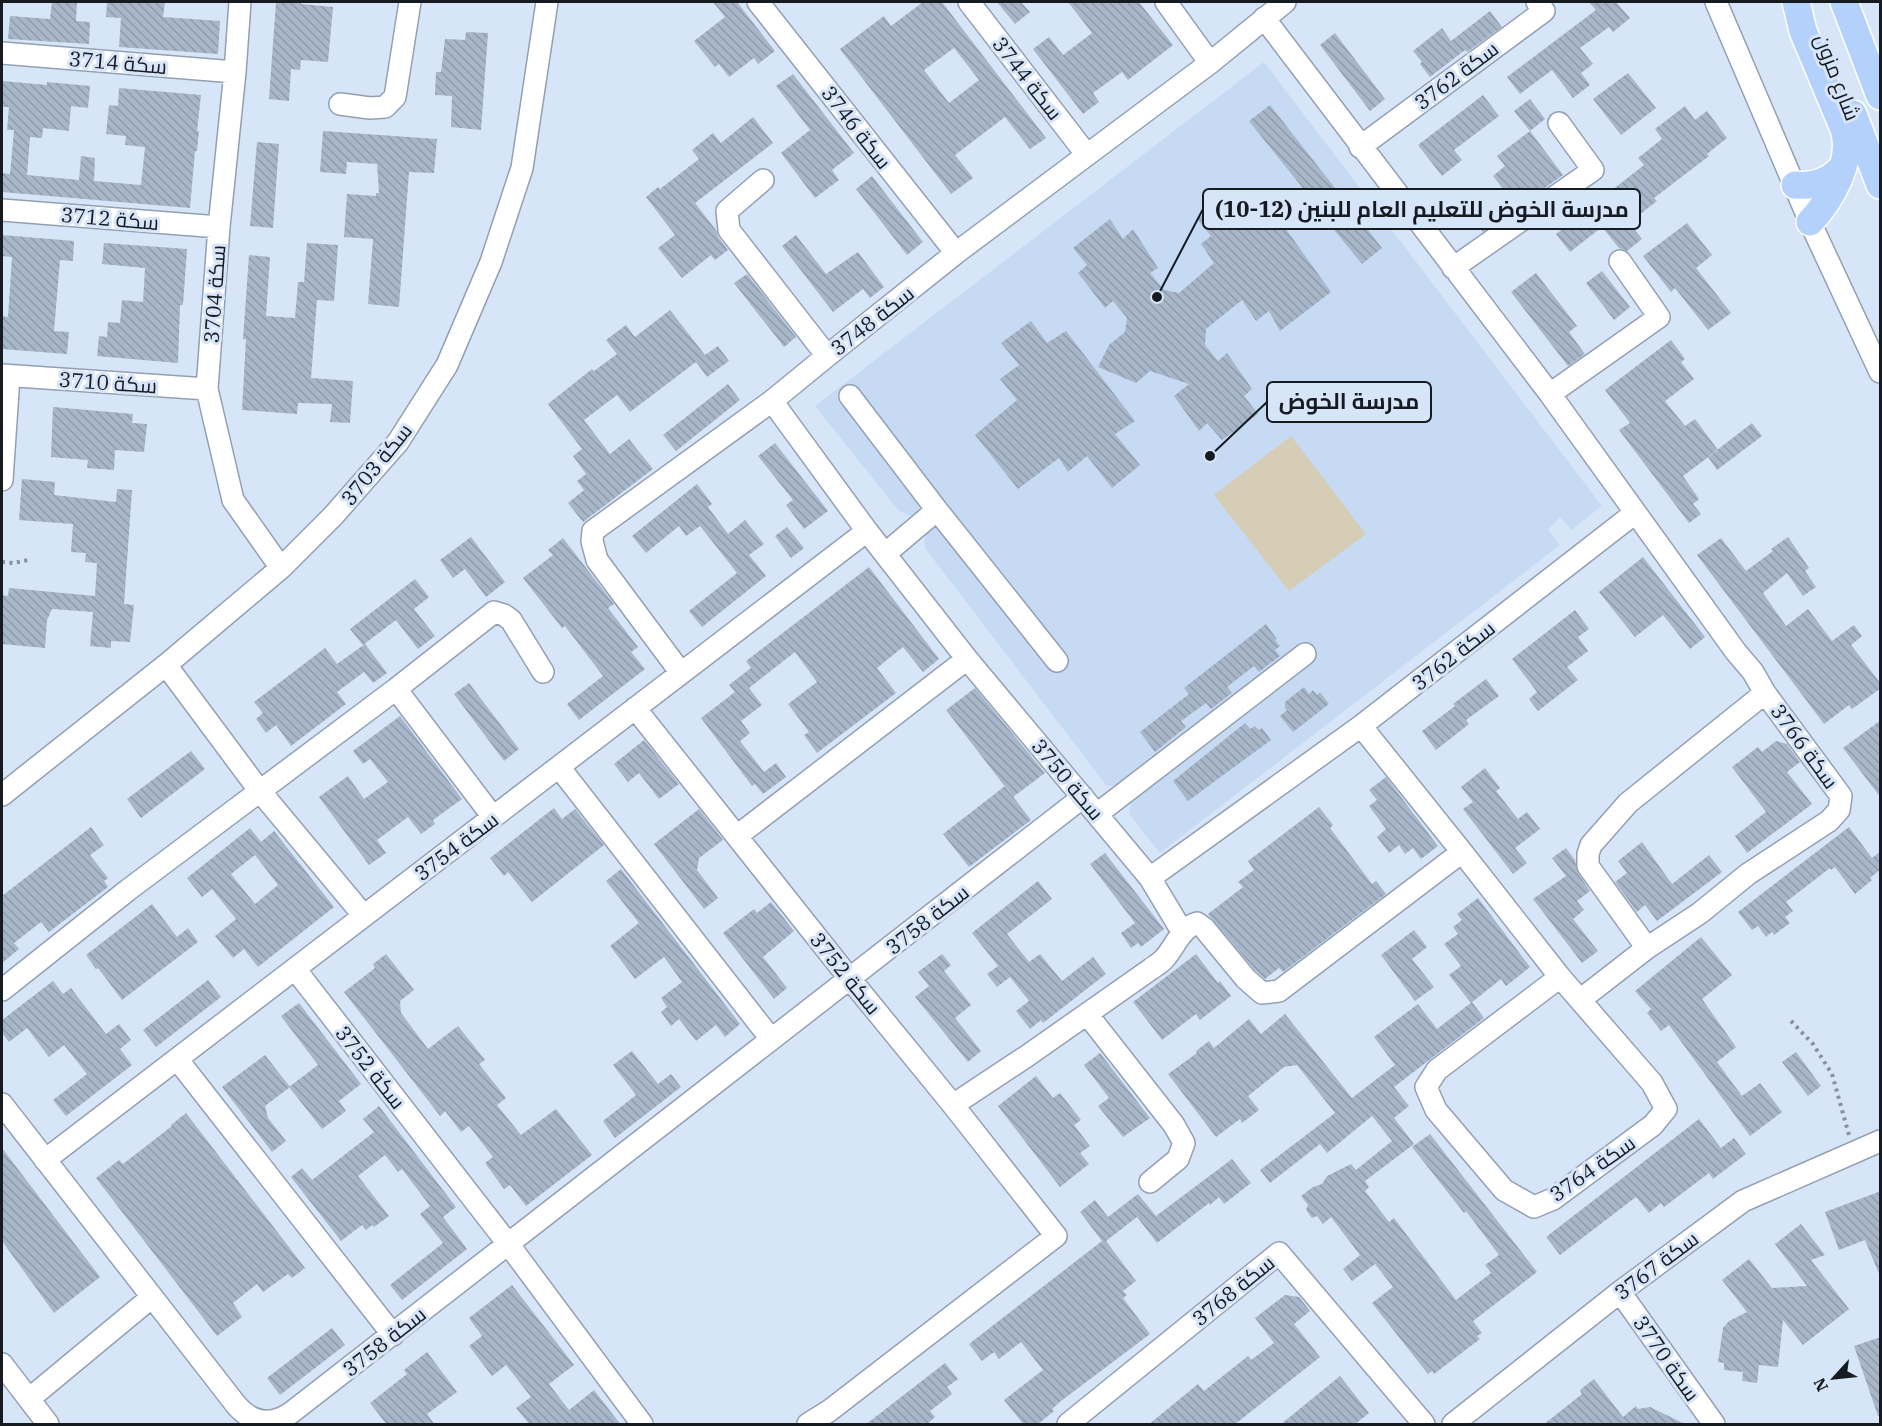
<svg xmlns="http://www.w3.org/2000/svg" width="1882" height="1426" font-family="'IBM Plex Serif',Cairo,serif">
<style>
.built{fill:#c7daf4}
.park{fill:#d5cdb5}
.building{fill:url(#building-back-hatch);fill-rule:evenodd}
.lines{fill:none;stroke-linecap:round;stroke-linejoin:round}
.minor-casing{stroke:#93a0b3;stroke-width:24}
.major-casing{stroke:#fff;stroke-width:30}
.path{stroke:#86909f;stroke-width:4;stroke-dasharray:3 4.5;stroke-linecap:butt}
.minor{stroke:#fff;stroke-width:21}
.major{stroke:#b3d1fb;stroke-width:27}
.labels{text-anchor:middle;dominant-baseline:central;stroke-width:6;stroke-linejoin:round;paint-order:stroke}
.street-label{font-size:21px;fill:#161b22;stroke:#d7e5f9}
.leader{fill:none;stroke:#161b22;stroke-width:2}
.callout-dot{fill:#161b22;stroke:#d7e5f9;stroke-width:2}
.callout{fill:#d7e5f9;stroke:#161b22;stroke-width:2}
.callout-label{font-size:22px;text-anchor:middle;font-weight:bold;fill:#161b22}
</style>
<defs>
<pattern id="building-back-hatch" width="6" height="6" patternUnits="userSpaceOnUse" patternTransform="scale(1.5)"><rect width="6" height="6" fill="#a8b6c9"/><path d="M-1 5l2 2M0 0l6 6M5-1l2 2" fill="none" stroke="#909cac"/></pattern>
</defs>
<rect width="100%" height="100%" fill="#d7e5f9"/>
<!-- built -->
<path class="built" d="M1264,62l338,444 -31,24 -11,-13 -12,13 12,15 -400,308 -31,-39 2,-12 -13,-15 -12,-2 -181,-237 -1,-7 2,-6 -15,-19 -12,-5 -84,-105z"/>
<!-- park -->
<path class="park" d="M1291,436l75,98 -77,57 -75,-96z"/>
<!-- building -->
<path class="building" d="M52,2h25l-1,19 14,1 -1,22 -81,-5 2,-23 40,3z
M107,2h58l-2,15 57,4 -2,33 -99,-7 2,-29 -15,-1z
M276,2h25v2l32,3 -5,55 -27,-2 -1,10 -9,-1 -2,32 -20,-2z
M713,2h24l38,49 -17,13 -4,-6 -25,19 -10,-13 -4,3 -21,-26 31,-24z
M923,2h19l104,136 -16,11 -25,-32 -50,38 18,23 -22,16 -111,-145 44,-33 7,10zM954,48l25,32 -30,23 -25,-33z
M997,2h24l9,10 -15,12z
M1068,2h71l34,43 -45,35 -6,-8 -29,21 6,9 -16,12 -50,-65 16,-12 14,18 29,-22z
M1589,2h27l14,16 -17,14 -4,-5 -29,21 13,16 -12,9 9,12 -17,13 -21,-28 -32,24 -13,-17 89,-67z
M1490,11l12,16 -35,25 -2,-2 -35,27 -10,-13 2,-2 -9,-11 29,-23 9,13z
M466,32l22,1 -7,97 -30,-3 1,-31 -17,-1 1,-23h5l4,-33 20,1z
M1335,33l50,66 -15,12 -50,-66z
M1628,73l28,35 -35,27 -28,-36z
M793,74l61,79 -22,17 7,10 -24,18 -34,-45 29,-23 -34,-44z
M2,81l45,4v-3l43,4 -2,22 -17,-2 -2,25 -26,-3 -1,10 -12,-1 -3,38 52,5 2,-24 14,2 -1,23 47,4 4,-38 -20,-2 1,-9 -20,-2 3,-29 9,1 1,-18 82,7 -4,36h2l-2,20h-2l-5,57 -188,-16v-19l8,1 4,-44h-7l2,-23h-7z
M1483,95l16,21 -45,34 8,10 -20,16 -24,-31z
M1530,99l15,20 -15,12 -16,-20z
M1270,105l112,143 -20,16 -46,-56 2,-1 -69,-86z
M1685,106l10,14 12,-9 20,27 -20,16 2,2 -55,42 3,3 -28,22 13,16 -15,12 -8,-3 -17,-21 -32,25 -14,-18 88,-69 -6,-7 24,-19 -7,-10z
M753,117l20,26 -78,60 21,27 3,8 9,12 -13,10 -4,-5 -29,23 -24,-30 17,-13 -29,-38 12,-10 2,2 39,-30 -7,-9 21,-17 8,10z
M323,131l114,8 -3,34 -25,-1 -10,135 -31,-3 5,-65 -29,-2 3,-43 29,2v-3h3l-2,-29 -30,-2 -1,12 -26,-2z
M1530,131l33,44 -80,57 -10,-13 34,-25 -14,-18 12,-10 -8,-10z
M257,142l22,2 -6,84 -23,-2z
M872,176l51,66 -16,13 -51,-66z
M1238,188l13,19 12,-10 68,95 -51,39 -11,-20 -13,10 -14,-21 -36,29 -1,16 13,16 9,-8 25,36 -8,7 14,18 -36,26 -15,-17 -8,8 -25,-35 15,-12 -39,-13 -14,12 -38,-16 11,-22 16,-13 2,-14 -14,-17 -8,7 -27,-35 9,-8 -14,-17 37,-29 13,20 10,-10 25,39 -8,5 14,17 15,3 35,-30 -13,-19 10,-8 -14,-17z
M1687,223l25,32 -16,13 35,45 -23,17 -33,-42 -4,4 -28,-36z
M2,235l72,6 -1,20 -13,-1 -6,71 15,1 -2,22 -65,-5v-33l6,1 4,-60 -10,-1z
M796,235l30,39 32,-22 26,35 -14,11 -7,-9 -30,23 -51,-66z
M104,243l83,6 -4,56h-3l-2,58 -81,-7 2,-20 8,1 1,-15 12,1 2,-23 21,2 2,-34 -43,-4z
M307,243l31,2 -4,56 -17,-1 -6,78 42,3 -3,42 -20,-1 2,-18 -34,-1 -1,11 -55,-4 4,-71h-3l6,-84 21,2 -4,59 29,2 3,-36h6z
M1602,271l28,36 -16,13 -28,-37z
M1536,273l41,53 -8,6 16,22 -17,12 -57,-74z
M747,274l49,63 -12,10 -50,-64z
M670,310l35,45 13,-9 11,15 -22,16 -11,-15 -66,50 -13,-17 -33,25 26,34 19,-15 24,30 -70,53 -15,-19 16,-13 -7,-9 9,-7 -13,-18 9,-7 -34,-45 44,-35 2,2 23,-17 -11,-14 20,-15 9,12z
M1031,321l16,22 19,-12 69,90 -20,13 25,31 -28,23 -25,-32 -19,16 -9,-14 -41,31 -43,-54 42,-35 -17,-21 19,-14 -18,-22z
M1671,340l14,19 -4,3 13,17 -29,22 20,25 10,-7 23,31 -35,26 16,23 -6,5 8,10 -12,9 -70,-93 11,-7 -25,-33z
M728,384l12,16 -64,51 -13,-16z
M53,407l80,7 -1,9 15,1 -3,28 -29,-2 -1,20 -27,-2 1,-8 -37,-3z
M1752,423l10,13 -45,34 -9,-13z
M775,443l53,68 -24,18 -18,-24 7,-5 -35,-44z
M22,479l33,3 -1,13 62,7 1,-13 15,1 -8,114 10,1 -4,37 -19,-1v7l-21,-2 3,-34 -41,-3 -5,11 -2,28 -43,-4v-49l6,1 1,-8 86,8 2,-33 -12,-1 1,-9 -15,-1 2,-28 -54,-4z
M697,484l15,20 -4,3 20,27 17,-14 19,24 -15,11 17,21 -64,51 -13,-16 48,-38 -37,-47 -14,10 -7,-10 -33,27 -14,-17z
M787,527l17,21 -13,10 -16,-22z
M471,537l34,45 -19,15 -21,-28 -12,9 -13,-18z
M1788,537l21,31 -4,3 11,16 -13,9 -16,-23 -24,20 23,33 22,-17 24,32 22,-16 8,11 -11,9 30,39v4l-29,21 -3,-4 -25,19 -127,-169 24,-17 25,33 27,-20 -2,-2z
M563,538l51,66 -6,4 30,39 -7,5 14,17 -66,51 -12,-16 36,-28 -38,-50 -3,2 -39,-50 30,-23 -5,-5z
M1643,557l62,80 -15,12 -27,-34 -28,22 -36,-45z
M869,567l70,92 -16,13 -20,-25 -26,21 19,25 -79,60 -13,-18 5,-3 -21,-28 29,-22 -22,-30 -46,36 13,17 -21,16 9,12 -10,8 24,31 12,-9 10,14 -23,17 -8,-10 -3,2 -51,-68 34,-26 -6,-7 22,-17 -5,-7z
M415,579l14,18 -15,12 21,27 -17,13 -22,-29 -33,25 -13,-16z
M1575,610l14,19 -11,8 10,14 -21,16 11,13 -40,31 -9,-12 8,-7 -25,-33z
M1266,624l11,15 -2,1 5,6 -5,4 5,6 -21,16 -5,-6 -27,21 5,6 -21,16 -5,-6 -25,18 5,6 -31,25 -15,-20 49,-38 -5,-6z
M365,644l22,29 -14,10 -9,-11 -27,20 9,12 -55,42 -15,-21 -10,8 -10,-14 7,-6 -9,-11 71,-54 12,16z
M1486,679l13,17 -33,24 3,4 -33,26 -14,-19 33,-25 -2,-2z
M469,683l50,66 -15,12 -50,-67z
M1304,687l5,7 4,-4 4,5 3,-3 9,12 -36,28 -13,-16 7,-6 -2,-2v-6z
M975,688l70,85 -32,24 -67,-87z
M400,716l62,83 -29,21 2,4 -14,10 -13,-17 -31,23 9,13 -17,12 -50,-68 29,-21 16,23 24,-17 -18,-23 -7,5 -10,-13z
M1881,720v78l-38,-50z
M1245,723l5,6 5,-3 4,4 3,-2 9,12 -83,61 -15,-20z
M644,740l35,44 -20,15 -20,-26 -11,9 -14,-18z
M1776,741l11,3 13,18 -13,10 25,32 -65,49 -12,-17 31,-24 -34,-45 26,-20 4,5z
M191,751l14,18 -64,49 -14,-19z
M1485,768l15,20 -4,3 22,28 9,-7 13,17 -25,19 12,15 -14,11 -50,-65 10,-7 -12,-15z
M1386,777l52,69 -17,13 -8,-11 -8,6 -6,-9 -10,8 -12,-16 9,-8 -17,-23 8,-6 -8,-10z
M1005,786l26,34 -62,47 -26,-33z
M1319,807l14,18 -3,3 42,56 4,-3 10,13 -103,78 -4,-4 -14,11 -10,-9 -47,-56 35,-27 -5,-5 16,-12 -6,-9z
M554,808l8,11 13,-10 29,36 -72,57 -24,-30 -4,4 -14,-18z
M699,809l24,31 -24,18 -2,12 21,28 -14,11 -50,-65z
M91,827l13,18 -14,10 18,23 -4,3 4,6 -59,45 -8,-10 -27,21 5,6 -17,14v-67z
M1849,827l23,31 9,-7v18l-11,9 2,2 -17,14 -20,-27 -4,3 -1,-2 -44,34 7,9 -8,6 5,6 -16,12 -2,-3 -6,5 -8,-11 -6,4 -14,-18z
M250,828l11,14 13,-11 60,76 -76,60 -14,-18 -11,9 -18,-22 21,-17 -24,-30 -10,8 -15,-19zM255,855l23,30 -23,19 -24,-30z
M1642,842l30,42 37,-29 13,17 -65,49 -12,-16 -8,7 -22,-30 12,-9 -9,-12z
M1566,848l9,12 3,13 12,18 -13,10 7,9 -11,9 25,32 -16,12 -49,-64 33,-23 -14,-18z
M1105,853l59,76 -23,18 -3,-4 -7,5 -10,-15 14,-10 -45,-59z
M621,869l119,155 -15,13 -9,-12 -20,16 -17,-22 -8,7 -10,-14 6,-5 -6,-9 21,-16 -18,-25 -29,22 -25,-33 29,-23 -33,-42z
M1038,881l14,18 -45,35 22,28 11,-8 22,27 31,-24 13,17 -63,49 -2,-3 -11,9 -14,-18 13,-10 -19,-24 -13,10 -10,-13 11,-8 -26,-33z
M1478,898l52,69 -24,19 -5,-7 -30,24 -22,-28 12,-9 -17,-22 14,-10 -5,-7 9,-7 -5,-6z
M771,902l23,29 -31,26 24,31 -13,11 -51,-66 31,-24 3,4z
M152,904l25,33 11,-9 10,14 -76,58 -24,-32 -2,1 -10,-14z
M1414,930l13,17 -15,12 22,28 -19,14 -34,-46z
M1701,937l31,38 -30,24 34,48 -19,15 25,34 18,-13 22,29 -32,24 -81,-111 -8,6 -14,-18 4,-4 -16,-18z
M386,954l28,36 -14,11 1,12 27,36 30,-23 27,34 -6,4 27,34 -9,7 24,30 35,-26 36,46 -66,51 -16,-21 -6,4 -19,-26 8,-6 -24,-31 -8,6 -16,-21 -5,5 -96,-124 31,-24 -2,-4z
M942,954l9,11 -7,6 27,34 -16,13 26,33 -13,11 -53,-65 14,-11 -11,-14z
M1196,954l22,29 2,-2 11,15 -31,24 -4,-6 -34,26 -29,-38z
M208,980l13,17 -65,50 -13,-17z
M53,981l10,13 8,-6 35,46 13,-10 12,16 -11,9 12,16 -66,51 -13,-16 34,-26 -23,-29 -15,12 -22,-29 -18,14 -7,-9v-13z
M1472,1002l12,16 -90,69 15,19 -15,12 20,26 -49,37 4,6 -4,4 24,31 5,-4 62,82 35,-27 -6,-8 14,-10 -33,-44 -2,2 -52,-66 18,-13 107,138 -64,49 9,12 -5,3 3,3 -46,35 -2,-3 -4,3 -56,-71 21,-16 -18,-23 -23,17 -9,-12 17,-14 -29,-38 -8,7 -6,-8 -5,2 -6,-8 2,-5 -7,-9 12,-9 9,-3 5,-8 24,-12 5,6 36,-29 -20,-25 -45,37 -7,-9 -50,39 -10,-13 75,-57 -38,-48 -13,2 -36,29 11,14 -17,13 -2,-4 -24,18 -48,-63 29,-21 -1,-2 13,-10 5,7 35,-29 12,15 24,-20 67,84 43,-33 -21,-28 44,-33 19,25z
M299,1003l62,81 -22,17 7,10 -24,18 -33,-42 29,-22 -37,-49z
M632,1051l26,33 13,-10 10,13 -66,51 -12,-17 33,-26 -23,-30z
M1796,1052l25,34 -13,10 -26,-34z
M1100,1053l50,65 -27,19 -25,-31 11,-8 -25,-33z
M265,1055l25,32 -25,19 3,12 18,23 -14,11 -50,-65z
M1036,1076l17,22 7,-5 21,27 -7,5 16,21 -10,7 9,11 -29,23 -62,-81z
M379,1106l77,101 -13,10 24,32 -65,51 -12,-15 53,-42 -23,-29 10,-8 -28,-37 -4,3 -13,-17 -27,21 31,40 -15,11 -2,-2 -6,5 -4,-5 -21,16 -50,-64 11,-9 10,12 62,-48 -11,-13z
M186,1113l119,155 -13,10 -4,-4 -25,18 -6,-8 -24,19 9,14 -25,19 -121,-158 23,-18 4,4 49,-38 -1,-1z
M1699,1119l22,29 13,-10 12,16 -33,25 -4,-6 -45,34 -3,-4 -12,10 -13,-16 -76,58 -14,-18z
M2,1148l98,129 -46,36 -52,-72z
M1232,1159l19,24 -27,21 -5,-7 -9,8 -1,-2 -52,40 -20,-26 -31,24 30,40 -13,10 4,4 -4,3 27,36 -89,67 -9,8 2,2 -17,14h-13l-20,-25 39,-30 -22,-28 -22,17 -5,-7 -12,9 -13,-17 133,-103 -22,-29 15,-12 13,17 30,-23 18,22z
M1881,1191v85h-1l-15,-36 -26,10 -14,-38z
M1801,1224l24,31 -14,5 38,49 -46,36 -20,-25 -5,47 -19,-2 -2,18 -15,-2 1,-9 -19,-2v-7l-6,-1 5,-34 6,-7 18,-9 -25,-32 27,-21 23,29 35,-2 -32,-42z
M512,1285l62,80 -25,19 20,26 25,-20 27,35h-91l-14,-17 15,-11 -25,-32 -14,11 -23,-30 13,-10 -13,-18z
M1285,1295l14,2 11,14 -16,13 26,33 -86,68h-86l50,-41 6,7 44,-35 3,4 23,-17 -19,-25z
M332,1328l13,17 -65,50 -13,-17z
M1881,1337v79h-3l-24,-70z
M427,1352l30,40 -30,22 8,11h-48l-17,-22 37,-29 -3,-4z
M945,1363l13,16 -11,8 5,7 -22,17 5,6 -9,8h-61z
M1340,1376l29,37 -15,12h-74z
M1594,1379l29,38 13,-11 2,3 12,-2 37,18h-144l39,-31 -2,-4z"/>
<g class="lines">
<defs>
<path id="minor" d="M240,2l-5,70 -16,155 -12,162 26,111 48,68
M758,2l198,251
M969,2l118,153
M1166,2l44,61
M1716,2l94,220 70,150
M1264,18l286,376 186,258 17,20 12,21 76,103 -2,14 -10,11 -81,53 -48,39 -53,35 -67,52
M2,53l233,19
M340,104l30,4 15,-1 10,-10 15,-95
M1360,147l184,-136 -7,-9
M763,180l-36,31 2,19 98,126
M2,210l217,17
M1453,268l140,-98 -34,-47
M2,375l205,14
M1550,394l109,-77 -39,-56
M850,396l87,114 120,151
M772,401l95,130 100,128 183,219 33,55
M2,480l7,-104
M885,554l52,-44
M166,665l93,125 105,126
M681,673l-84,-113 -5,-19 1,-10 179,-130 55,-45 129,-103 254,-190 75,-61
M396,689l97,128
M635,708l215,271 103,126 103,131 -227,175 -21,13
M1361,726l101,126 98,125 92,106 14,26 -13,16 -100,74 -19,8 -30,-17 -68,-80 -10,-23 11,-17 123,-93
M559,767l212,272
M2,795l164,-130 115,-97 53,-53 64,-73 49,-77 44,-103 31,-94 25,-166
M1097,814l208,-160
M737,836l230,-177
M1150,878l211,-152 274,-213
M1647,948l-59,-82v-12l3,-9 37,-42 137,-110
M295,969l214,276 133,179
M2,990l126,-100 268,-201 98,-77 10,3 7,5 32,52
M1087,1014l87,111 10,18 -6,16 -28,23
M177,1059l216,276
M2,1104l235,302c16,18 36,20 55,6l791,-615
M953,1105l74,-49 124,-87c4,-3 9,-6 12,-9 12,-12 17,-32 34,-37l7,5 42,51 16,14 17,-2 183,-139
M45,1160l822,-629
M1620,1292l94,132
M2,1364l46,60
M29,1399l123,-102
M1068,1424l211,-171 145,171
M1453,1424l167,-132 123,-91 137,-60"/>
<path id="major" d="M1796,2l7,29 41,98c10,31 -13,71 -34,93
M1844,2l36,94
M1853,114l27,71
M1795,185c19,2 33,-3 47,-17"/>
</defs>
<!-- minor casing -->
<use href="#minor" class="minor-casing"/>
<!-- major casing -->
<use href="#major" class="major-casing"/>
<!-- path -->
<path class="path" d="M2,562l11,1 16,-3
M1791,1021l22,23 19,30 17,61"/>
<!-- minor -->
<use href="#minor" class="minor"/>
<!-- major -->
<use href="#major" class="major"/>
</g>
<g class="labels">
<!-- street labels -->
<g class="street-label">
<text transform="translate(118 62) rotate(5)">سكة 3714</text>
<text transform="translate(1456 75) rotate(-37)">سكة 3762</text>
<text transform="translate(1838 77) rotate(69)">شارع مزون</text>
<text transform="translate(1028 78) rotate(52)">سكة 3744</text>
<text transform="translate(857 127) rotate(52)">سكة 3746</text>
<text transform="translate(110 218) rotate(5)">سكة 3712</text>
<text transform="translate(214 294) rotate(-86)">سكة 3704</text>
<text transform="translate(872 320) rotate(-38)">سكة 3748</text>
<text transform="translate(108 382) rotate(4)">سكة 3710</text>
<text transform="translate(376 464) rotate(-51)">سكة 3703</text>
<text transform="translate(1453 655) rotate(-38)">سكة 3762</text>
<text transform="translate(1805 746) rotate(54)">سكة 3766</text>
<text transform="translate(1068 779) rotate(50)">سكة 3750</text>
<text transform="translate(456 846) rotate(-37)">سكة 3754</text>
<text transform="translate(927 919) rotate(-38)">سكة 3758</text>
<text transform="translate(846 973) rotate(51)">سكة 3752</text>
<text transform="translate(371 1067) rotate(52)">سكة 3752</text>
<text transform="translate(1592 1168) rotate(-35)">سكة 3764</text>
<text transform="translate(1656 1265) rotate(-37)">سكة 3767</text>
<text transform="translate(1233 1290) rotate(-39)">سكة 3768</text>
<text transform="translate(384 1341) rotate(-38)">سكة 3758</text>
<text transform="translate(1667 1358) rotate(55)">سكة 3770</text>
</g>
</g>
<!-- callouts -->
<path class="leader" d="M1157 297L1203 209M1210 456L1267 402"/>
<g class="callout-dot">
<circle cx="1157" cy="297" r="6"/>
<circle cx="1210" cy="456" r="6"/>
</g>
<g class="callout">
<rect x="1203" y="189" width="437" height="40" rx="6"/>
<rect x="1267" y="382" width="164" height="40" rx="6"/>
</g>
<g class="callout-label">
<text x="1422" y="217">مدرسة الخوض للتعليم العام للبنين (12-10)</text>
<text x="1349" y="409">مدرسة الخوض</text>
</g>
<!-- border -->
<rect width="1882" height="1426" fill="none" stroke="#161b22" stroke-width="6"/>
<!-- north arrow -->
<g transform="translate(1834 1378) rotate(243)" stroke="#d7e5f9" stroke-width="4.5" paint-order="stroke">
<path d="M0-4.5L10 22L0 15L-10 22Z" fill="#161b22"/>
<text y="-9" font-size="16" font-weight="bold" text-anchor="middle" fill="#161b22">N</text>
</g>
</svg>
